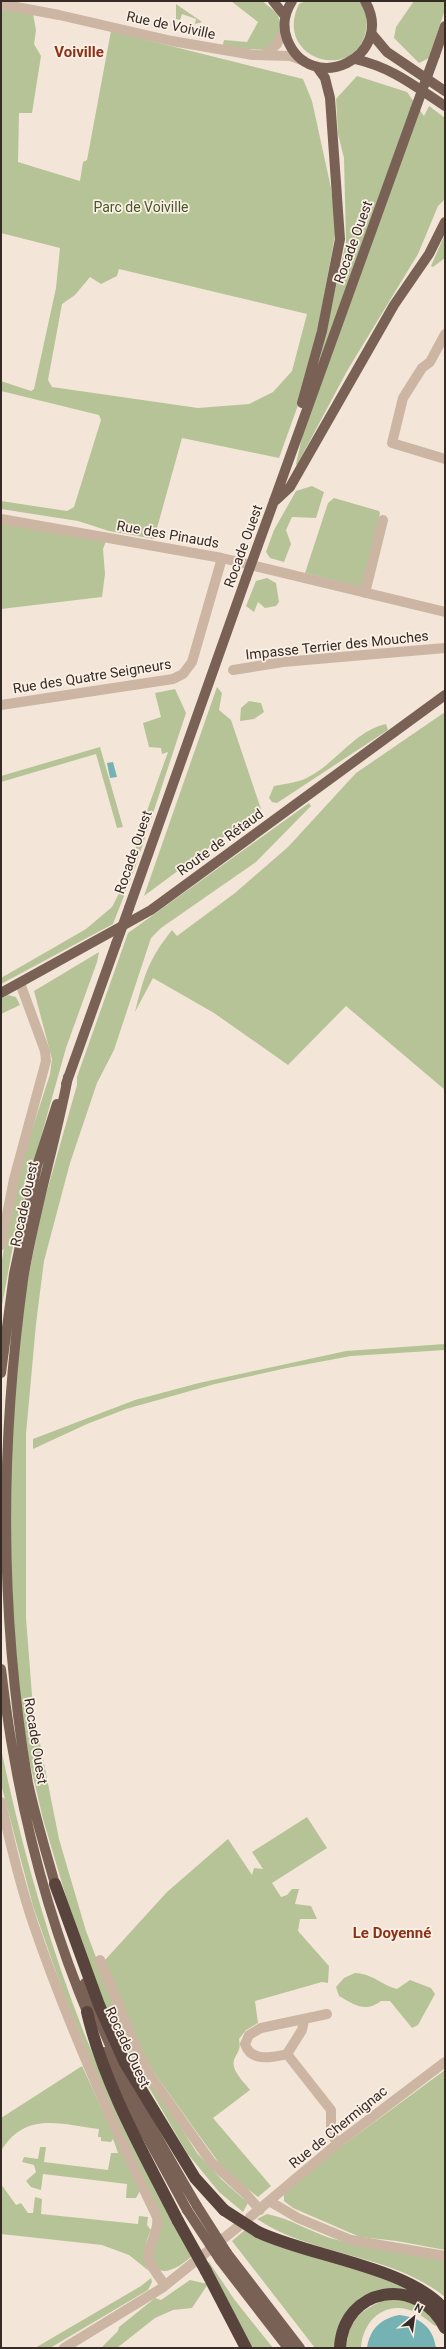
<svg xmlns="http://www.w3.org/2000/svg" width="446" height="2349" font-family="Roboto,sans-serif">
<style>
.green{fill:#b6c397;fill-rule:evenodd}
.water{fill:#75b2b3}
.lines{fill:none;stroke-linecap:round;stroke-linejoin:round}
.minor{stroke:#ccb5a3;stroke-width:10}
.major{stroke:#7a6155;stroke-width:10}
.highway{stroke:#58443c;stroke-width:12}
.major-bridge{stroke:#7a6155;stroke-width:10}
.highway-bridge{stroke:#58443c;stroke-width:12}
.labels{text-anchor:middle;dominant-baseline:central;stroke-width:3.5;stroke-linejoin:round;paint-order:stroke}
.street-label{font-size:14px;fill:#372b26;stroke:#fbf0e5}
.park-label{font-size:14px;fill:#475727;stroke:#fbf0e5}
.neighbourhood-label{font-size:15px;font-weight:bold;fill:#8c3118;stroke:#fbf0e5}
</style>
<rect width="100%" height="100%" fill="#f3e6d8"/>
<!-- green -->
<path class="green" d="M231,1h31c5,4 11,8 15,13 8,12 -2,28 -11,36l-44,-2 2,-8 23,2 11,-20z
M305,1h55c6,9 8,19 6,29 -9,54 -94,30 -67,-26z
M414,1h31v9l-16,48 -10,5 -25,-25 2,-11z
M176,4l26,18 -7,2 1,-5 -14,-5 -2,6 -4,-1z
M1,9l32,5 3,16 -2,14 7,12 -9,57h-13l-1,49 62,19 3,-19 4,-2 24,-129 192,48 9,22 19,87 5,42 -26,142 -31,86 -97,-20 -28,101 -45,-8 -31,-10 -77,-12v-8l66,10 7,-4 27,-87 -2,-5 -98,-24v-10l30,10 3,-2 22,-101 4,-40 -59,-15zM119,269l188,45 -15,57 -19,21 -24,12 -51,4 -146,-21 -4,-7 14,-76 13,-9 15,-18 11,7 16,-8z
M357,76l50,16 17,24 5,-10 16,12v81l-7,7 -20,48 -71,117 -50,94 -1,-1 50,-222 -2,-84 -6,-24 -2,-35z
M445,234v24l-12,9 -2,-1z
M312,486l12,6 -8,26 -24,-1 -6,13 5,14 -7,18 -14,-4 -4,-6 8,-22 22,-39z
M334,498l45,13 1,2 -17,72 -2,2 -56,-14 23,-70z
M1,523l105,18 -3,8 2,25 -3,23 -101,12z
M267,578l9,5 3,19 -3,4 -11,2 -7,-6 -4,10 -8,-6 10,-25z
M217,687l5,6 -3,17 12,10 30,89 -117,87z
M175,689l11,24 -50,152 -23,59 -112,60v-6l85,-49 26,-22 15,-29 16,-56 25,-70 -6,2 -1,-6 -12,-1 -6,-24 18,-6 -6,-24z
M249,701l12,2 3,9 -10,7 -14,2 1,-13z
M445,712v378l-99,-84 -58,59 -74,-52 -61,-35 -18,34c9,-36 13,-52 37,-82l5,6 58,-43 53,-46 68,-74z
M386,724l2,6 -111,73 -5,-1 -3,-4 5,-12c9,-2 19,-3 28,-6 31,-12 51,-49 84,-56z
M100,747l23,80 -6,1 -21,-74 -95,28v-6z
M309,803l2,3 -55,56 -95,66 -10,10 -37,112 -17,33 -27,80 -26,98 -8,63 -10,110v184l7,90 26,131 27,92 32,84 60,108 19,30 24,26 27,24 -5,9 -24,-20 -32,-39 -75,-129 -35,-90 -34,-115 -14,-60 -17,-117 -5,-168 14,-158 20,-104 36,-127v-8l51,-144z
M99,952l-2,10 -31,86 -34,121 -20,82 -11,60v-46l3,-17 19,-90 27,-84 2,-15 -18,-68z
M8,995l8,2 4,8 -19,9v-15z
M445,1344v6l-94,6 -64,12 -72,16 -89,25 -39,15 -54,25v-10l102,-39 64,-17 147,-32z
M1,1748c20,98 47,192 83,285 31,77 71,150 108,223 -12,11 -39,29 -39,-3 0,-9 6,-21 9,-30l-52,-116 -47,-115 -30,-86 -32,-122z
M307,1817l20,31 -55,35 9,14 6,-2 5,-6h7l-4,15 16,2 6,13h-17l-2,12 31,35 -1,17 -6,-1 -67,19 3,22 -12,7 -7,9c2,12 -1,11 -5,21 -3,11 10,22 16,30l-37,28 58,68 -13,11 -34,-27 -74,-103 -19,-40 -26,-67 62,-68 61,-53 24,36 2,-7 9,1 -11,-17z
M355,1973c19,1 24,11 42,16l13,-9 21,8 4,6 -17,31 -6,3 -22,-27h-9c-16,12 -26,4 -42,-5l-3,-9 8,-9z
M82,2066l58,125 -4,7h-10l1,-14 -84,-10 -2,16 -10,-3 -5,-6 10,-9 -2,-7 -12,-3 2,-5 14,2 2,-12h6l-2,15 64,8 3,-17h7l-5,-14 -2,3 -10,-1v-4h-3l1,-8c-39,-5 -74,-18 -98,22v-33z
M445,2070v180l-48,-9 -37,-4 -67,-29 -9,-7v-7l43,-37z
M1,2184l15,21 5,-2 7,10h5l2,-16 7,2 -1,15 97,10 1,-8 9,1 -1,8 4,5c-6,13 -10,28 -2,41l-20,-16 -27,-10 -101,-11z
M267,2214c22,4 42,17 63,24 38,11 77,16 115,22v37c-54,-44 -131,-40 -188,-78z
M246,2229l148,51 17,11 -19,-2 -28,8 -28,51h-21l-83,-107z
M209,2262l25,37 39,49h-22l-44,-85z
M151,2278l1,4 -4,8 -98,58h-15l106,-62z
M190,2280l18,4 -16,24 -19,2 -18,8 -38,30h-16l17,-17 1,-4 36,-29 6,2z
M390,2298l26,5 22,21 -3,2c-9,-7 -17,-14 -29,-17 -26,-6 -44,16 -45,39h-15c3,-30 17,-40 44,-50z"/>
<!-- water -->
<path class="water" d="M113,762l4,15 -7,1 -3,-15z
M399,2315c21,2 34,12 37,33h-69c3,-19 13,-29 32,-33z"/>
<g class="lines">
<!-- minor -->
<path class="minor" d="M1,4l58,11 113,26 81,14 38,1 13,5
M265,55l12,-11 8,-17
M445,334l-15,28 -8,6 -19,30 -11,45 53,16
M1,519l221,39 223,54
M365,593l18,-73
M233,670l50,-8 162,-14
M1,705l172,-26 10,-5 9,-12 30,-104
M1,1245l13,-66 32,-118 -1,-10 -25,-68
M1,1802c9,41 19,82 32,121 34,100 78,198 124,294 3,16 -11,29 -8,42 2,9 11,19 16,26
M100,1960l39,94 12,23 60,85 34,31 15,17
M327,2014l-66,14 -12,7 -4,9c6,19 28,13 42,10l44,56v24l7,9
M287,2054l15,-24 2,-9
M269,2201l29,17 53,22 94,16
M250,2217l88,-74 107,-81
M64,2348l98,-60 77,-62"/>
<!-- major -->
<path class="major" d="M273,1l12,15
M292,1c-7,11 -10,25 -5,38 23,59 110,18 78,-38
M371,33l16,19 58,39
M435,55l10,-29
M355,59c38,9 58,26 90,47
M302,403l20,-72 18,-92 -10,-141 -5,-20 -8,-11
M276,500l14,-13 104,-182 35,-51 16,-32
M274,501l141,-391
M129,908l117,-330
M1,993l150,-83 294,-215
M66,1084l50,-140
M1,1373l13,-99 23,-108 20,-62
M1,1669c14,119 42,239 89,350
M57,1891c-10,-36 -21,-71 -29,-108 -28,-165 -28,-337 -5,-503 11,-69 32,-135 45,-203
M85,1983c27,79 70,151 112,223
M104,2052l15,33 68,125
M227,2253l73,95
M220,2260l68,88"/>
<!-- highway -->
<path class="highway" d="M55,1884l44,121 26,58 70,115 29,32
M87,2012c17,73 57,142 91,209
M258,2232c53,25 151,35 187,78
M206,2271l40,77
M340,2348c3,-61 78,-74 105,-20"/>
<!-- major-bridge -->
<path class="major-bridge" d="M415,110l20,-55
M246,578l28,-77
M116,944l13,-36
M197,2206l30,47
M187,2210l33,50"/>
<!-- highway-bridge -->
<path class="highway-bridge" d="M224,2210l34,22
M178,2221l28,50"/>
</g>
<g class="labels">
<!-- street labels -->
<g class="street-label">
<text transform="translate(171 25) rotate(12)">Rue de Voiville</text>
<text transform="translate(353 242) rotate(-70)">Rocade Ouest</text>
<text transform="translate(168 534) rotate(10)">Rue des Pinauds</text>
<text transform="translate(243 546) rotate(-70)">Rocade Ouest</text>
<text transform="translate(337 645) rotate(-6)">Impasse Terrier des Mouches</text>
<text transform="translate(92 676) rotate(-9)">Rue des Quatre Seigneurs</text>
<text transform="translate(220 842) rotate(-36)">Route de Rétaud</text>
<text transform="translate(133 852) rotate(-71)">Rocade Ouest</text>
<text transform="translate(24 1204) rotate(-78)">Rocade Ouest</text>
<text transform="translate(36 1741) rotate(81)">Rocade Ouest</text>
<text transform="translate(128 2047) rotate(65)">Rocade Ouest</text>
<text transform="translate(338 2127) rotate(-39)">Rue de Chermignac</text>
</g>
<!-- park labels -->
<g class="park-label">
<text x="141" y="207">Parc de Voiville</text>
</g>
<!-- neighbourhood labels -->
<g class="neighbourhood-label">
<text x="79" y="52">Voiville</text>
<text x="392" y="1933">Le Doyenné</text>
</g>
</g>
<!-- border -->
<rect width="446" height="2349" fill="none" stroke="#372b26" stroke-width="4"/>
<!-- north arrow -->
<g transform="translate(414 2317) rotate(29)" stroke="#fbf0e5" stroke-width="3" paint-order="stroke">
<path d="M0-3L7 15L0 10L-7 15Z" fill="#372b26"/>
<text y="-6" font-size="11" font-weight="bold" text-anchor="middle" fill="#372b26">N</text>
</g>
</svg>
